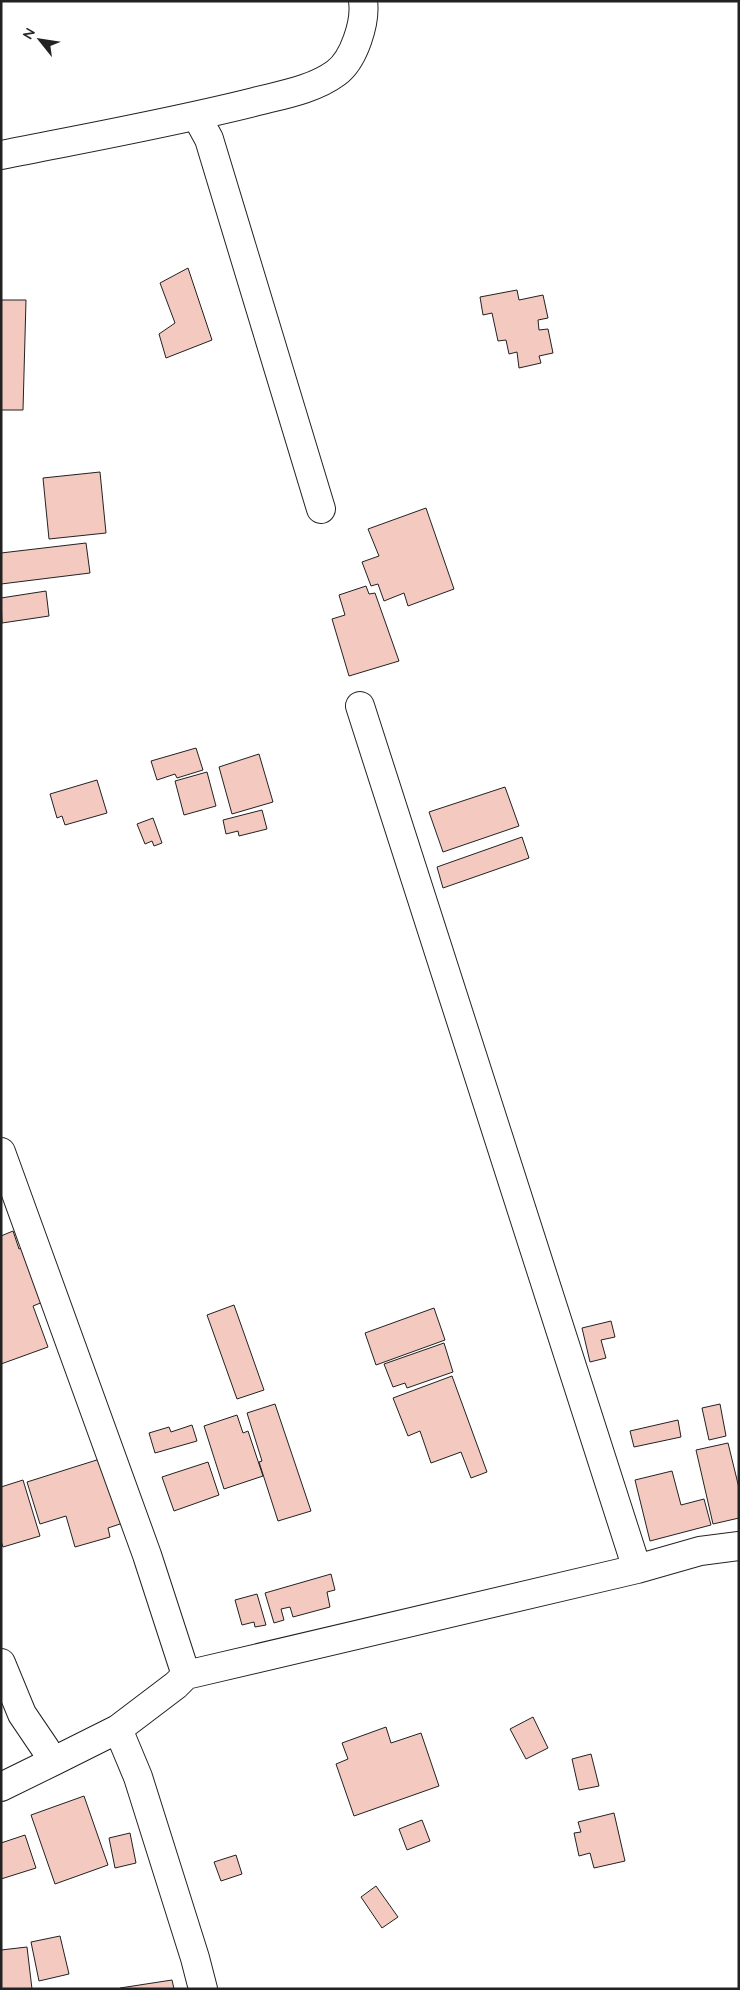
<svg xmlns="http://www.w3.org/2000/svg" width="740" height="1990" font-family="Quicksand,sans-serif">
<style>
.building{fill:#f3c9c0;stroke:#222}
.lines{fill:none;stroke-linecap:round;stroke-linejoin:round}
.minor-casing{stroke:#222;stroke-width:30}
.minor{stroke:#fff;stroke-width:28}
</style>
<rect width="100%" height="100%" fill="#fff"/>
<!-- building -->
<path class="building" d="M188,268l24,72 -46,18 -7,-24 16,-11 -15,-40z
M517,290l2,10 24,-5 5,23 -10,2 1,10 9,-1 5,24 -14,3 2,7 -22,5 -2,-16 -8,2 -3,-14 -8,1 -6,-28 -9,2 -3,-18z
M1,300h25l-3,110h-22z
M100,472l6,61 -57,6 -6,-61z
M426,508l28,81 -46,17 -4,-13 -20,8 -6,-17 -7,2 -9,-24 17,-6 -11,-27z
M86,543l4,30 -89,11v-31z
M366,586l3,8 6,-1 24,68 -50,15 -17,-57 13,-4 -6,-20z
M46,591l3,25 -47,7 -1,-25z
M196,748l7,22 -26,8 -2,-4 -18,6 -6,-19z
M259,754l14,48 -41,12 -13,-47z
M207,772l9,34 -32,9 -9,-34z
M97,780l10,33 -42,12 -3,-9 -5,2 -7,-24z
M505,787l14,39 -76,26 -14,-40z
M262,810l5,19 -28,7 -1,-5 -12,3 -3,-14z
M153,818l9,25 -8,3 -2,-5 -7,3 -8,-20z
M522,837l7,21 -86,30 -6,-21z
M13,1231l6,18 10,-4 19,55 -15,6 15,41 -47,17v-128z
M234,1305l30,85 -27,9 -30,-84z
M434,1308l11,32 -69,25 -11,-32z
M611,1321l4,16 -14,3 5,18 -16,4 -8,-34z
M444,1343l9,29 -46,16 -2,-5 -12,4 -9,-23z
M452,1376l35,96 -16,6 -10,-26 -30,11 -11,-32 -12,5 -15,-38z
M275,1404l36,107 -33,10 -19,-59 3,-1 -15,-48z
M720,1404l6,32 -17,4 -7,-32z
M237,1415l6,18 5,-2 15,45 -39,13 -20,-63z
M678,1420l3,17 -47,10 -4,-16z
M192,1425l5,16 -42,12 -6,-20 20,-6 2,5z
M728,1443l11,45v30l-26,6 -17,-74z
M103,1458l20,65 -15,5 2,9 -35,10 -9,-31 -26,8 -13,-42z
M208,1462l11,33 -45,16 -12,-34z
M672,1471l9,34 23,-6 7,26 -61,16 -15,-61z
M23,1480l17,56 -37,11 -2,-6v-54z
M331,1574l4,16 -8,2 3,15 -37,10 -3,-10 -9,2 3,11 -10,3 -9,-30z
M257,1594l9,31 -11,2 -1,-5 -12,3 -7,-25z
M533,1717l15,31 -22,11 -16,-30z
M386,1727l5,16 30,-10 18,53 -85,30 -18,-52 12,-5 -6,-16z
M591,1754l8,32 -20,4 -7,-31z
M84,1796l24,69 -53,19 -24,-69z
M614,1813l11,48 -31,7 -4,-15 -11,3 -5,-23 7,-1 -3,-10z
M422,1820l8,21 -23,9 -8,-21z
M130,1833l6,30 -21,5 -6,-30z
M25,1835l11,33 -35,11v-36z
M236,1855l6,19 -21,7 -7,-19z
M376,1886l22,31 -16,11 -21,-31z
M60,1936l9,38 -30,7 -8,-39z
M27,1947l5,42h-31v-39z
M172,1980l2,9h-54v-1z"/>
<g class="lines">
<defs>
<path id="minor" d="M197,117l12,22 112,370
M1,155c85,-17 169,-32 253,-53 27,-7 59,-12 82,-29 18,-13 30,-51 27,-72
M360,706l277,863
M1,1152l146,403 39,120 -10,10 -58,44
M1,1663l21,51 23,34 7,14 66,-33 20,48 57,181 8,31
M186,1675l451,-106 63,-18 39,-5
M1,1787l51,-25"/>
</defs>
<!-- minor casing -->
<use href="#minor" class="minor-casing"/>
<!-- minor -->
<use href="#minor" class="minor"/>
</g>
<!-- border -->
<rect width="740" height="1990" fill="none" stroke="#222222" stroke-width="5"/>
<!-- north arrow -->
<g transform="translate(40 40) rotate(300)" stroke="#ffffff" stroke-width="4" paint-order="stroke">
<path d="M0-4L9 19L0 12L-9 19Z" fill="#222222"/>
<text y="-8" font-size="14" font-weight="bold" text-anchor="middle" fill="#222222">N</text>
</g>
</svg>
